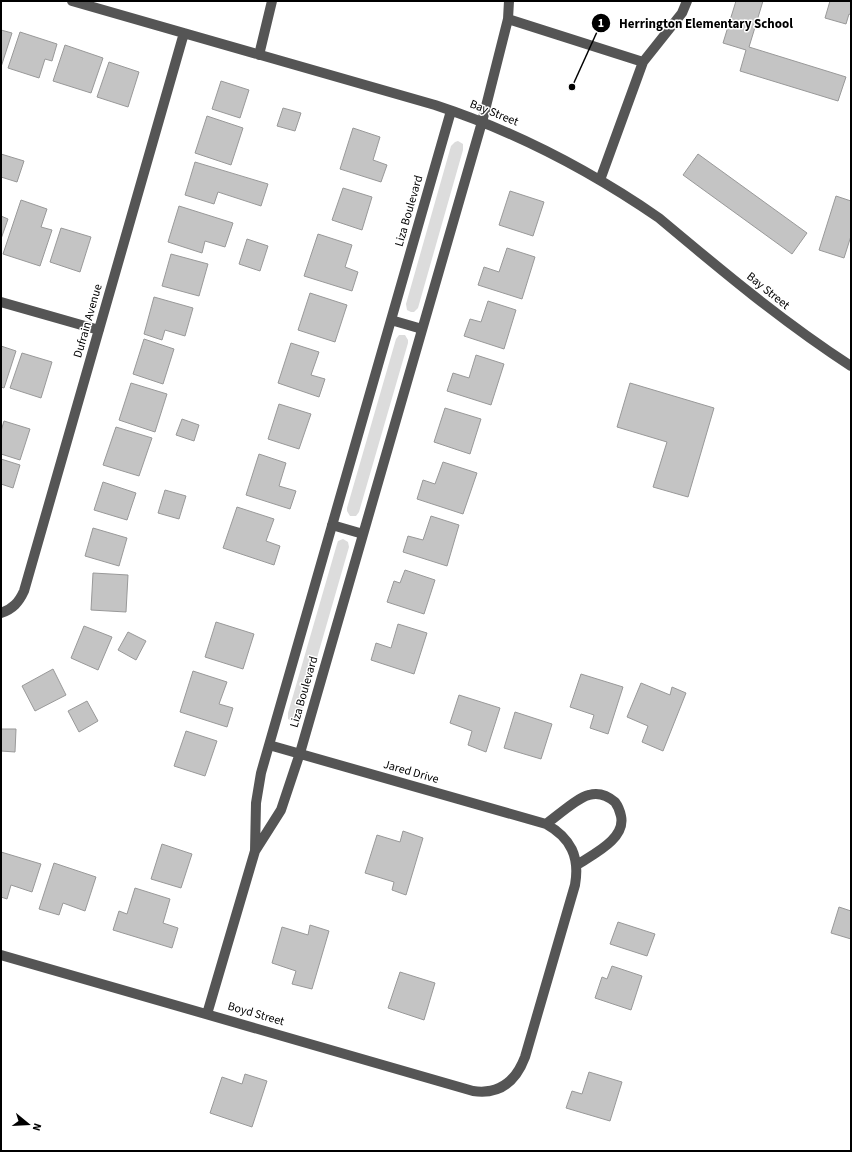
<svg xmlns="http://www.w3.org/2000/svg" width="852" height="1152" font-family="'Source Sans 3',sans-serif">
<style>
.green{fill:#dcdcdc}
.building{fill:#c4c4c4;stroke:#999}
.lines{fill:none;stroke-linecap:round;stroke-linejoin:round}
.minor{stroke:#555;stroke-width:10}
.labels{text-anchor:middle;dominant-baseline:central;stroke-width:3;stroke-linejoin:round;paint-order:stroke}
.street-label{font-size:12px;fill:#000;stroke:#fff}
.leader{fill:none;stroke:#000;stroke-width:1.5}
.callout-dot{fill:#000;stroke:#fff;stroke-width:1.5}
.mark-label{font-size:12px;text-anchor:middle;font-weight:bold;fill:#fff}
.callout-label{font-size:13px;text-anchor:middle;font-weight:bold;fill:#000;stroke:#fff;stroke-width:3;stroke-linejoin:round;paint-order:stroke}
</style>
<rect width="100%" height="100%" fill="#fff"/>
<!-- green -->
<path class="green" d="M458,141l5,3v6l-45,158 -4,4h-3l-4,-2 -1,-6 45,-158 4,-4z
M399,335h6l3,5v3l-49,169 -3,4h-6l-3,-5v-3l49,-169z
M343,539l5,3 1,5 -49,170 -1,3 -5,2 -6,-3v-6l49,-169 1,-3z"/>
<!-- building -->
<path class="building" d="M736,1h27l-14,46 97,30 -8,24 -98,-30 6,-21 -23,-7z
M830,1h21v14l-2,-1 -3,10 -21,-6z
M1,30l11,3 -11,34z
M20,32l37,12 -5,17 -7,-2 -6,19 -31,-10z
M65,45l38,13 -12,35 -38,-12z
M109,62l30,10 -11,35 -31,-10z
M221,81l28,9 -9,28 -28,-9z
M283,108l18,5 -6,18 -18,-5z
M207,116l36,12 -12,37 -36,-12z
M353,128l27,9 -7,23 14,5 -6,17 -41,-13z
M1,154l23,7 -7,21 -16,-5z
M698,154l109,79 -15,21 -109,-79z
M195,162l73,22 -7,22 -43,-14 -4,12 -29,-9z
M343,188l29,9 -10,33 -30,-10z
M510,191l34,11 -11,34 -34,-11z
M836,196l15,5v35l-7,22 -25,-8z
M21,200l26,9 -6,18 11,3 -12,36 -37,-12z
M179,206l54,17 -8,24 -20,-6 -3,12 -34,-11z
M1,216l7,3 -7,20z
M61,228l30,9 -11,35 -30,-10z
M318,234l34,11 -7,22 13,5 -6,19 -48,-15z
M247,239l21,7 -8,25 -21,-7z
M507,248l28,9 -13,42 -44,-14 6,-18 15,5z
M171,254l37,10 -9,32 -37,-10z
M310,293l37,12 -12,37 -37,-12z
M154,297l39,11 -8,28 -20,-6 -3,10 -18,-6z
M488,301l28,9 -12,39 -40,-13 6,-17 11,3z
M144,339l30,10 -11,35 -30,-10z
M291,343l28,9 -8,23 14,4 -6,18 -41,-14z
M1,346l15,5 -12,37 -3,-1z
M22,353l30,9 -11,36 -31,-10z
M476,355l28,9 -13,41 -44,-14 6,-18 16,5z
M131,383l36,11 -12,38 -36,-12z
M630,383l84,25 -26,89 -35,-10 14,-45 -50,-15z
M279,404l32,10 -12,35 -31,-10z
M445,408l36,11 -11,35 -36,-12z
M182,419l17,6 -5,16 -18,-6z
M4,421l26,8 -10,31 -19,-6v-23z
M116,427l36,11 -13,38 -36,-11z
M259,454l27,9 -7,23 17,5 -6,18 -44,-14z
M1,459l19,6 -7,23 -12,-4z
M443,462l34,11 -14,41 -46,-15 6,-19 12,4z
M103,482l33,11 -9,27 -33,-10z
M165,490l21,6 -7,23 -21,-6z
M237,507l37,12 -8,22 14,5 -6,19 -51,-17z
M431,516l28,9 -12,41 -44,-14 5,-16 15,4z
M93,528l34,10 -8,28 -34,-10z
M405,570l30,10 -11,34 -37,-12 7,-21 6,2z
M93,573l35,2 -2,37 -35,-2z
M216,622l38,12 -11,35 -38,-12z
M398,624l29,9 -13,41 -43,-14 5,-17 15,5z
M84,626l28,11 -14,33 -27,-12z
M128,632l18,9 -10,19 -18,-10z
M53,669l13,26 -31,16 -13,-25z
M193,671l34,11 -8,22 14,4 -6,19 -47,-15z
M581,674l42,13 -15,47 -18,-6 4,-13 -24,-8z
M641,683l29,12 2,-8 14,6 -23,58 -21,-9 6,-16 -21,-9z
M459,695l41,13 -14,44 -18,-7 4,-14 -22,-8z
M87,701l11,20 -19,11 -11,-21z
M515,712l37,12 -11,35 -37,-11z
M1,729h15l-1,23 -14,-1z
M186,731l31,10 -12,35 -31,-10z
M403,831l20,7 -17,57 -14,-5 2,-8 -29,-9 12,-38 23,7z
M162,844l30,10 -11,34 -30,-9z
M1,852l40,12 -9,28 -21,-7 -4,14 -6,-2z
M54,863l42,14 -11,34 -22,-8 -4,12 -20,-6z
M135,888l35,11 -7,24 15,5 -6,20 -59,-18 6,-19 8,3z
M839,907l12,4v28l-20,-6z
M618,922l37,12 -8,22 -37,-12z
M310,925l19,6 -17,58 -20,-5 4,-13 -24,-8 10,-36 26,8z
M612,966l30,10 -11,34 -36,-12 7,-21 5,2z
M400,972l35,11 -11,37 -36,-12z
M589,1072l33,10 -12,39 -44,-13 6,-17 10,3z
M245,1074l22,7 -15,46 -42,-14 12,-36 20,7z"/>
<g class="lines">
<!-- minor -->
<path class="minor" d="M72,1l363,104c82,27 153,64 224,113 62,52 124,104 192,148
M508,19l135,43 -43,118
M259,55l13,-54
M643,62l39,-49 5,-12
M1,302l98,28
M391,320l31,9
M332,525l31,9
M1,613c12,-4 18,-11 23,-22l160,-558
M546,824c10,-7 32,-27 43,-29 10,-3 19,1 26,7 3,4 5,9 6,14 5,23 -28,38 -44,49
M255,851l26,-41 19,-57 182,-631 26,-103 1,-18
M1,955l472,136c27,4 43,-10 52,-34l50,-172c5,-28 -4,-47 -29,-61l-277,-79
M207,1014l48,-163 1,-48 5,-30 8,-28 182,-634"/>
</g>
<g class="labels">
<!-- street labels -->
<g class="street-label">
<text transform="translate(494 113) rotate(22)">Bay Street</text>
<text transform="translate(409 211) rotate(-74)">Liza Boulevard</text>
<text transform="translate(768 291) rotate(39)">Bay Street</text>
<text transform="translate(88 321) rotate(-74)">Dufrain Avenue</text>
<text transform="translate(304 692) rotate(-74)">Liza Boulevard</text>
<text transform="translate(411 772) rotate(16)">Jared Drive</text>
<text transform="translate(256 1014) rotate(16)">Boyd Street</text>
</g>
</g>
<!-- callouts -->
<path class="leader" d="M572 87L601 23"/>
<g class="callout-dot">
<circle cx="572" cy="87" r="4"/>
<circle cx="601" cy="23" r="10"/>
</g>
<g class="mark-label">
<text x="601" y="27">1</text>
</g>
<g class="callout-label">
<text x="706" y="28">Herrington Elementary School</text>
</g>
<!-- border -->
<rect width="852" height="1152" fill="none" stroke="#000000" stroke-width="4"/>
<!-- north arrow -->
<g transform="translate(28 1124) rotate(108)" stroke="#ffffff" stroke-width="3" paint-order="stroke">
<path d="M0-3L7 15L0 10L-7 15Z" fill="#000000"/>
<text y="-6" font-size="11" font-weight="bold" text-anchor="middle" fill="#000000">N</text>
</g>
</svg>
